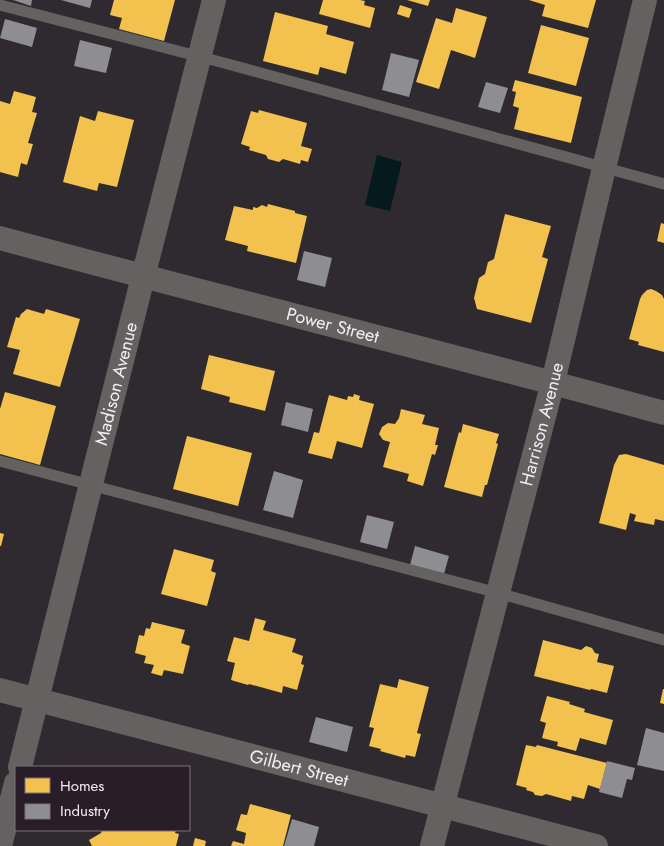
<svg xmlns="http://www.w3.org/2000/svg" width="664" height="846" font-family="Jost,sans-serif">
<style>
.water{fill:#051a1c}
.homes{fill:#f2c14e}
.industry{fill:#8d8d92}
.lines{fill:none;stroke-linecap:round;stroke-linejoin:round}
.service{stroke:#636261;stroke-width:11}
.minor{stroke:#636261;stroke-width:24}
.labels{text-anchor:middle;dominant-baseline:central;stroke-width:5;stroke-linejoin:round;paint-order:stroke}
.street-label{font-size:18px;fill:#f4ecf4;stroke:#281d28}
</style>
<rect width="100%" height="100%" fill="#2f2a2f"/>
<!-- water -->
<path class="water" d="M377,155l25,7 -12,49 -25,-6z"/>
<!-- homes -->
<path class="homes" d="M114,0h61l-11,41 -45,-12 3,-11 -12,-3z
M323,0h37l5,1 -1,4 11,3 -5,20 -51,-14z
M407,0h23l-2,6z
M529,0h67l-8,28 -46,-12 3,-11z
M400,5l12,4 -3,9 -12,-4z
M456,8l31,9 -12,41 -24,-8 -12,39 -23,-7 20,-64 16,5z
M275,12l53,14 -2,8 28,8 -8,32 -26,-7 -2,8 -55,-14z
M541,25l48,13 -13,48 -48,-13z
M515,80l67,17 -11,46 -57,-14 5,-21 -6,-2 3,-14 -4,-1z
M14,91l22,6 -4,15 5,1 -9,30 5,1 -6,21 -6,-2 -3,14 -18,-5v-71l10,3z
M259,110l48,13 -6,23 11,3 -4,13 -7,-2 -1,4 -17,-5 -4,3 -11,-3 -2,-4 -17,-5 1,-3 -9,-3 10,-33 7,2z
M98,111l36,9 -17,67 -18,-4 -2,8 -34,-9 17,-66 15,5z
M268,204l27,7v2l12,3 -11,47 -49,-12 1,-5 -23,-6 9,-34 19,4v-3l4,1 5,-3 5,2z
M505,214l46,12 -9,31 6,2 -17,64 -54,-14 -3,-11 5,-20 6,-4 3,-12 6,-3z
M661,223l3,1v19l-7,-2z
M651,289l5,2 6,4 2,4v53l-26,-7 1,-3 -10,-3 11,-40 2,-4 5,-5z
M27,309l17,5 2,-5 34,10 -20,68 -47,-13 7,-24 -13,-3 9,-30 3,1 2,-4z
M209,355l66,16 -10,40 -36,-9 1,-5 -29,-8z
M5,392l51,14 -16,59 -40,-11v-45z
M354,394l6,2 -1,4 15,4 -12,44 -25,-7 -5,18 -24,-6 6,-21 5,1 10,-38 18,5 1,-4 5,1z
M401,409l24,6 -3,9 17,4 -4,17h3l-3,10 -3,-1 -9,32 -16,-5 2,-7 -26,-7 7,-25 -7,-2 -4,-6 3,-7 6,-4 7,1 4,-6z
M463,424l36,10 -3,9 2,1 -11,41h-2l-3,12 -38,-10 15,-55 2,1z
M187,436l65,17 -14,53 -65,-17z
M626,454l38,11v56l-9,-2 -1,6 -20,-4 2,-6 -6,-2 -4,17 -27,-7 15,-58 5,-10z
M0,533l4,1 -3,12h-1z
M174,549l40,11 -3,11 5,2 -9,33 -46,-12z
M255,618l11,3 -3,9 33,9 -4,13 11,4 -2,8 3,1 -7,25 -14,-4 -1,7 -33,-9 -1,1 -17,-5 4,-17 -8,-2 7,-24 15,4z
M152,622l33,8 -4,13 9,3 -7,28 -19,-4 -2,6 -11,-3 3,-8 -10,-2 2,-7 -11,-3 4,-18 5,1 2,-8 4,1z
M543,640l38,10 5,-4 6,2 3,5 4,1 -2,8 17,4 -7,27 -16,-4 -1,1 -56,-14z
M399,679l30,8 -12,46 4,1 -6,23 -9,-2 -1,3 -25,-7 1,-2 -12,-3 5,-18 -5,-1 11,-43 17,4z
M663,689h1v15l-4,-1z
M547,696l23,6 -1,2 16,5 -1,3 29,8 -7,25 -26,-7 -4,13 -19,-5 1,-4 -16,-4 4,-15 -6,-2z
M526,745l10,2 1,-2 70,18 -7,26 -12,-4 -4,14 -12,-3 -1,5 -25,-7 -4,2 -7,-1 -2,-3 -7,-2 1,-2 -11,-3z
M250,804l41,11 -8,31h-52l2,-5 11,3 2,-11 -10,-3 5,-16 6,1z
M102,830h74l-1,3 4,1 -3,12h-84l-3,-6 12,-7z
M195,838l11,3 -1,5h-12z"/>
<!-- industry -->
<path class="industry" d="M13,0h19l-1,6z
M61,0h31l-2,8z
M5,19l32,9 -5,19 -32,-9z
M80,40l32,8 -6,25 -32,-7z
M391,53l28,7 -10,37 -27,-7z
M486,82l22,6 -8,25 -22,-6z
M304,251l28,7 -7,29 -28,-7z
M286,402l27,7 -5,23 -27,-7z
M274,471l29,9 -10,38 -30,-8z
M367,515l27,7 -7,27 -27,-7z
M415,546l34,10 -5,18 -34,-9z
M316,717l37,10 -6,25 -38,-10z
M646,728l18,5v38l-27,-6z
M607,761l28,7 -3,12 -5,-1 -5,19 -23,-6z
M292,819l27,8 -5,19h-30z"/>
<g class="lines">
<!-- service -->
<path class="service" d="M0,5l228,59 436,120
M0,461l498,132 166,47"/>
<!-- minor -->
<g class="minor">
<path id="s1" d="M0,238c221,60 443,114 664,175"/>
<path id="s2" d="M0,690l596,156"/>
<path id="s3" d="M20,767l123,-490 71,-277"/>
<path d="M0,846l16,-63"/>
<path id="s4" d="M432,846l121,-464 51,-214 41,-168"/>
</g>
</g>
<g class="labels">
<!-- street labels -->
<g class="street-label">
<text stroke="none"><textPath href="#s1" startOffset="344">Power Street</textPath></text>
<text stroke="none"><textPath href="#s3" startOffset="395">Madison Avenue</textPath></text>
<text stroke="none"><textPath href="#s4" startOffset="436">Harrison Avenue</textPath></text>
<text stroke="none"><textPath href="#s2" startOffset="309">Gilbert Street</textPath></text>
</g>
</g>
<!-- legend -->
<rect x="15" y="766" width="175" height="65" fill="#281d28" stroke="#7a707a"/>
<rect x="25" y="778" width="25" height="15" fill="#f2c14e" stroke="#7a707a"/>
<text x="60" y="791" font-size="15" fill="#f4ecf4">Homes</text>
<rect x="25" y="804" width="25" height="15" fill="#8d8d92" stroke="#7a707a"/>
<text x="60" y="816" font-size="15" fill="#f4ecf4">Industry</text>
</svg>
